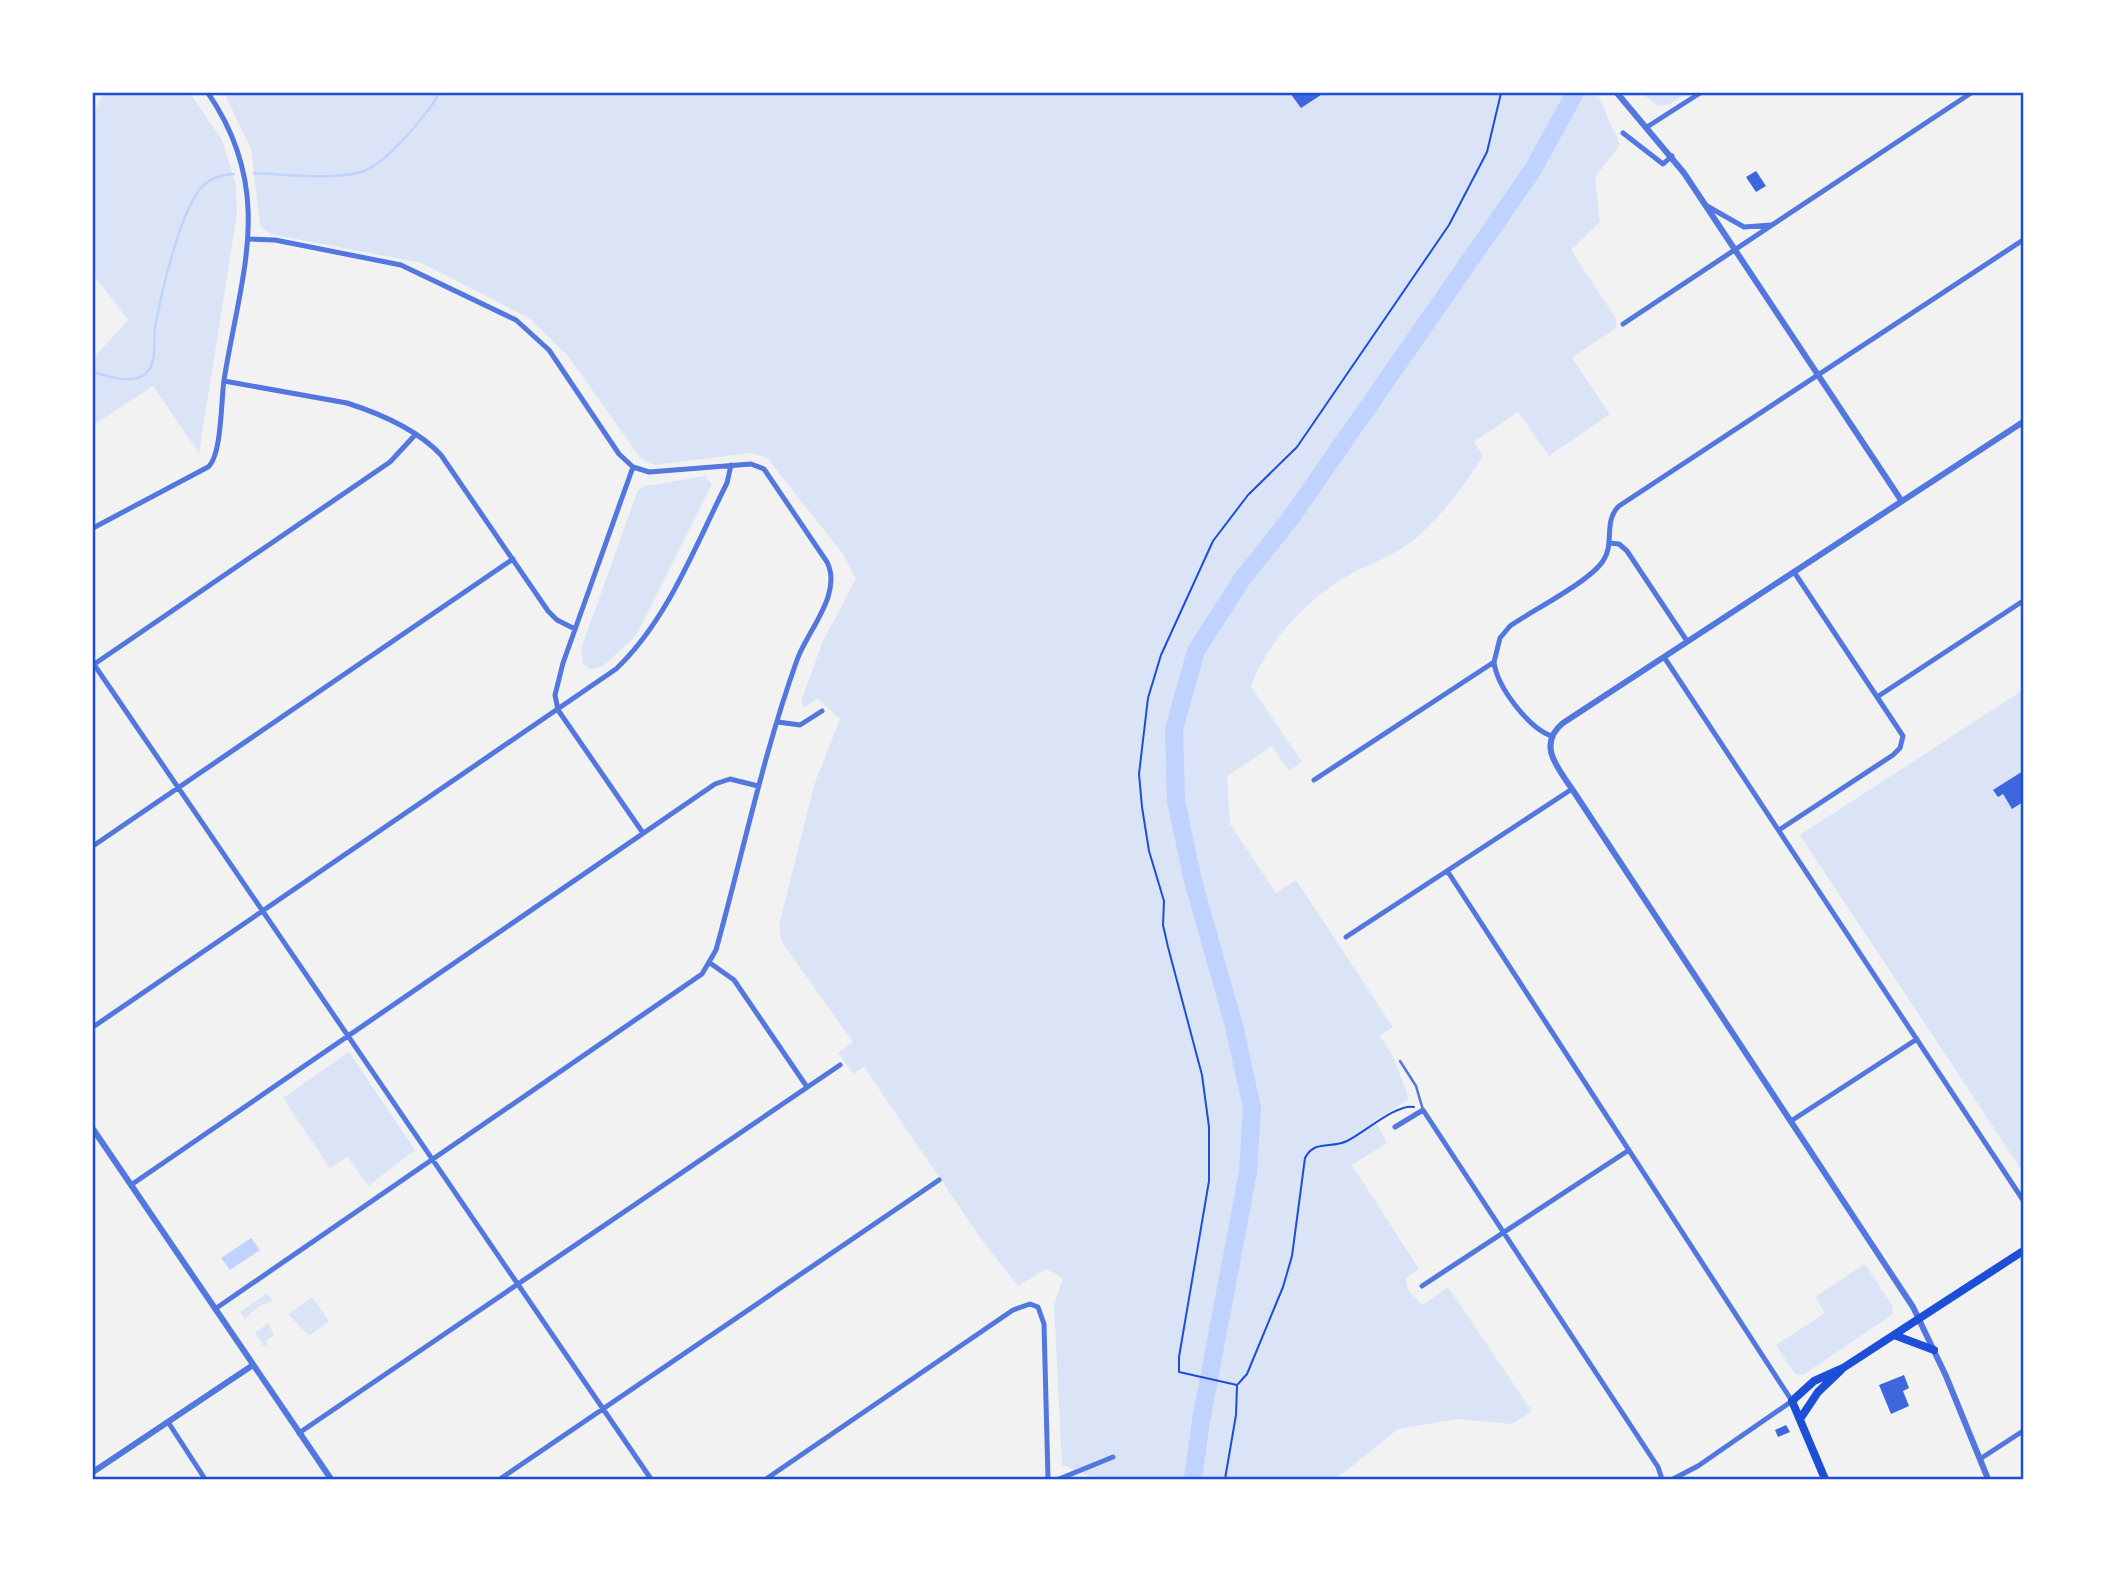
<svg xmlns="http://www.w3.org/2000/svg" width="2116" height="1572" font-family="Raleway,sans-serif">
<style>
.green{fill:#dbe4f7}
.water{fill:#bfd3fe}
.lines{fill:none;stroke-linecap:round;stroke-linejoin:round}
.stream{stroke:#bfd3fe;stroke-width:2.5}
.river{stroke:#bfd3fe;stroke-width:18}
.building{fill:#3d67dc}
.path{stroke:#1d4ed8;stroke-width:2}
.service{stroke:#5277de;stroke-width:2.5}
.minor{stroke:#5277de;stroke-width:5}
.tertiary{stroke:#5277de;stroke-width:6}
.primary{stroke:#1d4ed8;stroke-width:8}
.neatline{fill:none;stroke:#1d4ed8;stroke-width:2.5}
</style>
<rect width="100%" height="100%" fill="#f2f2f2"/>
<!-- green -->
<path class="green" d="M103,93h87l32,47 14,45 1,29 -38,239 -46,-67 -60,39v-66l35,-39 -35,-46v-159z
M224,93h1373l23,52 -25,32 5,45 -29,28 45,69 1,8 -45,31 38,56 -61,42 -31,-44 -44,30 9,14c-19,30 -41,60 -68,83 -20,17 -49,25 -71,39 -40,24 -76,64 -93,108l51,76 -13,9 -17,-25 -45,30 3,48 46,69 20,-13 97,147 -13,9 13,20 16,43 -34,22 12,22 -35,22 67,104 -13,9 2,12 14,15 26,-18 84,124 -20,13 -55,-5 -59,10 -62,50h-240l-34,-14 -8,-160 9,-27 -17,-9 -28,17 -36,-46 -118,-173 -11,7 -15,-21 15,-11 -72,-101 -2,-16 35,-140 26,-66 -22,-20 -14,8 -3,-6 22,-60 33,-62 -13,-25 -76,-96 -16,-5 -96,12 -13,-5 -74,-104 -39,-38 -107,-55 -152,-29 -10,-9 -9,-77z
M1641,93h46l-17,11 -12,2z
M705,476l7,8 -76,152 -33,30 -13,3 -7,-5 -2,-15 57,-159 7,-4z
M2023,690v482l-223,-337z
M349,1052l66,98 -47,36 -20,-29 -18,11 -47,-70z
M1865,1264l28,43 -1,8 -89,60 -8,-1 -19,-29 49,-32 -10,-16z
M267,1293l6,8 -14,5 -14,13 -5,-7z
M312,1297l17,24 -20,15 -21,-22z
M268,1323l6,12 -8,6 2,3 -4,3 -9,-14z"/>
<!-- water -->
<path class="water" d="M251,1238l9,12 -30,20 -9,-12z"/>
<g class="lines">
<!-- stream -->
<path class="stream" d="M254,173c31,1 81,8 110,-2 21,-7 65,-58 75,-78
M93,372c14,4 39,13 52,2 13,-11 8,-32 10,-47 6,-32 26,-122 49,-142 8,-8 18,-10 30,-11"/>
<!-- river -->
<path class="river" d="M1193,1479l8,-58 47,-249 4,-64 -18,-82 -42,-149 -16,-77 -2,-71 22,-78 46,-72 48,-60 242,-348 43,-78"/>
</g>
<!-- building -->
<path class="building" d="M1290,93h34l-23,15z
M1756,171l10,15 -10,6 -10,-15z
M2023,771v31l-11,7 -9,-15 -5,3 -5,-7z
M1904,1375l5,13 -6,3 6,15 -18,8 -12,-29z
M1786,1425l4,7 -12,5 -3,-7z"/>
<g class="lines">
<!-- path -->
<path class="path" d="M1238,1384l9,-10 36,-87 9,-31 13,-98c10,-19 26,-9 42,-17 17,-8 50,-38 67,-34
M1237,1385l-58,-13v-15l30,-176v-54l-7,-52 -34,-128 -5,-22 1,-24 -15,-50 -7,-44 -3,-33 9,-76 13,-43 52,-114 35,-46 49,-48 152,-222 38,-73 14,-59
M1225,1479l11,-64 1,-29"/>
<!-- service -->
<path class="service" d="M1400,1061l16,25 7,24"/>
<!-- minor -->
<path class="minor" d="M1647,127l53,-34
M1623,133l40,31 9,-8
M1707,206l37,21 27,-2
M1623,324l348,-231
M224,381l123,22c31,10 71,27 94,52l107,156 9,9 18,9
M633,467l-70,196 -8,32 3,15 85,123
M93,528l115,-61c14,-12 13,-67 16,-87 17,-106 52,-188 -16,-287
M1609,543l10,1 8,7 60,90
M1664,657l359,543
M1494,662c3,25 34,65 57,74
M93,663l558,816
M93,665l297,-203 25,-27
M1877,697l146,-96
M778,722l22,3 22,-14
M1314,780l180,-118 6,-24 10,-12c23,-16 79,-44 93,-65 12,-17 0,-40 16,-55l404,-266
M1779,830l114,-75 7,-7 3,-12 -109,-164
M93,846l420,-287
M1448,872l344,529 -94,65 -25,13
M1346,937l226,-148
M710,963l24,17 73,107
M93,1027l523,-358c52,-49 79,-123 111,-186l4,-18
M1791,1121l126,-82
M1395,1127l28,-17 235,357 4,12
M131,1185l584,-401 15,-5 28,7
M1422,1286l207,-136
M215,1309l487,-335 14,-24c27,-97 47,-195 81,-290 10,-29 46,-66 30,-98l-63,-93 -13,-5 -102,8 -16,-5 -14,-13 -70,-104 -33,-30 -115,-55 -126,-25 -25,-1
M168,1422l37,57
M299,1433l541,-368
M1980,1459l43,-28
M500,1479l439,-299
M766,1479l247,-169 17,-6 8,3 6,17 4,155
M1059,1479l54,-22"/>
<!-- tertiary -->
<path class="tertiary" d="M1617,93l67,80 217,327
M93,1129l238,350
M93,1472l160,-107
M1988,1479l-42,-103 -33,-69 -341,-518c-15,-22 -35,-45 -9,-66l460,-301"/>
<!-- primary -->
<path class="primary" d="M1894,1335l40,15
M1800,1419l18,-27 23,-22
M1825,1479l-33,-78 22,-20 29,-13 180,-117"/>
</g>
<!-- border -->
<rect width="2116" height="1572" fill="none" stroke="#ffffff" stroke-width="189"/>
<rect x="94" y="94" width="1928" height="1384" class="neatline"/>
</svg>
